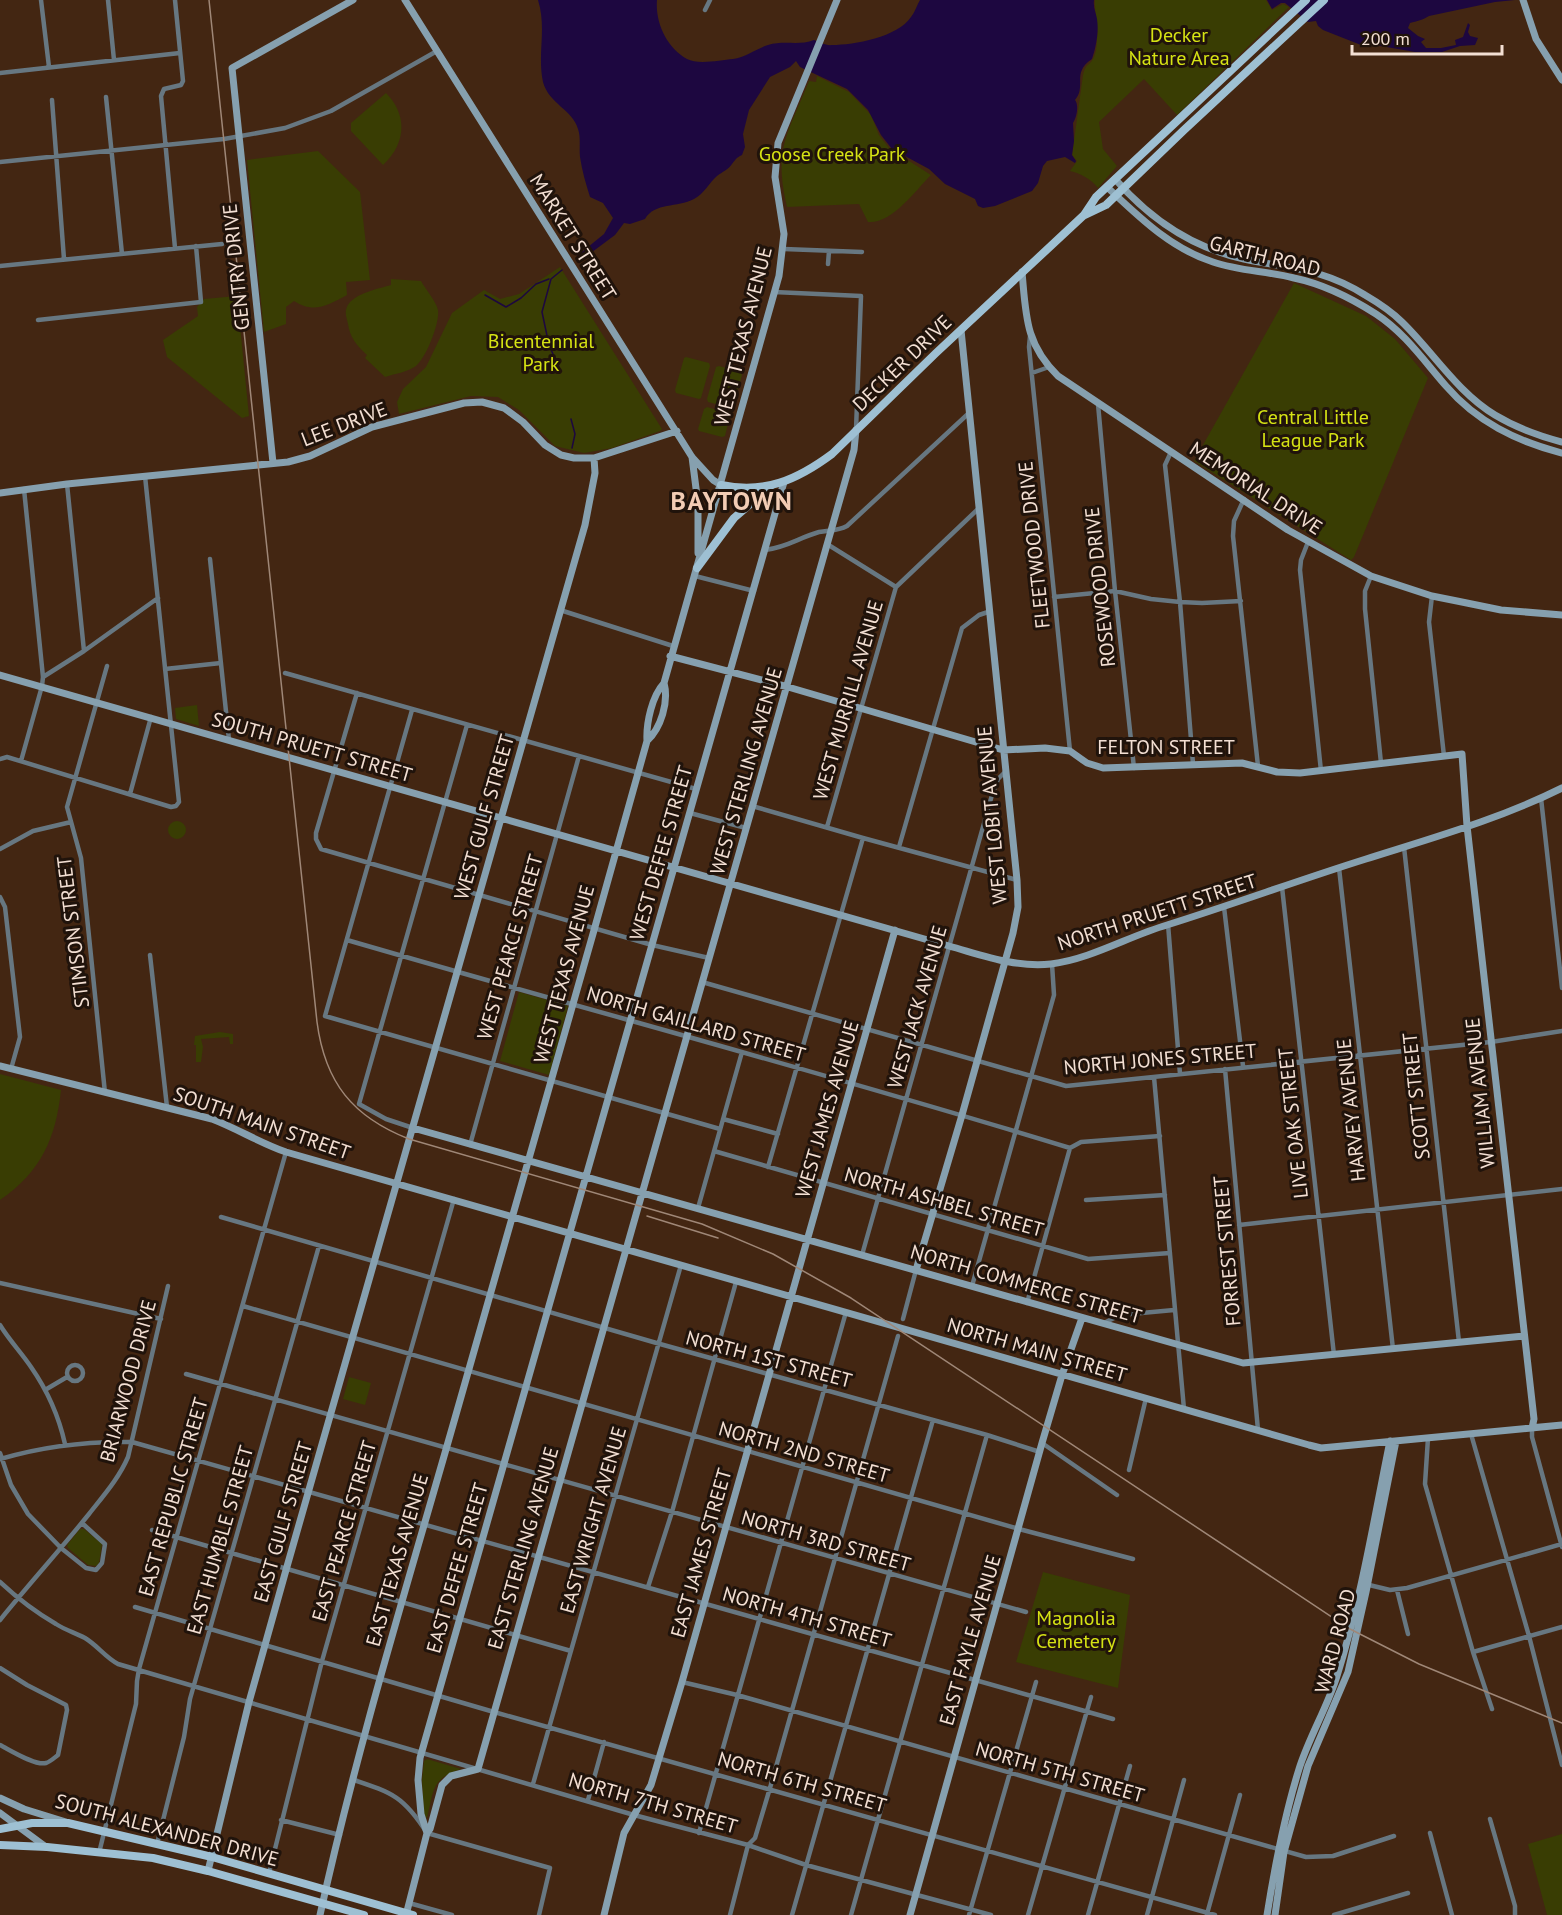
<svg xmlns="http://www.w3.org/2000/svg" width="1562" height="1915" font-family="'PT Sans',sans-serif">
<style>
.green{fill:#393d03}
.water{fill:#1d0740}
.lines{fill:none;stroke-linecap:round;stroke-linejoin:round}
.stream{stroke:#1d0740;stroke-width:1.5}
.street{stroke:#677781;stroke-width:4.5}
.secondary{stroke:#86a0af;stroke-width:7}
.primary{stroke:#9ec0d3;stroke-width:8}
.rail{stroke:#9f8777;stroke-width:1.5}
.labels{text-anchor:middle;dominant-baseline:central;stroke-width:6;stroke-linejoin:round;paint-order:stroke}
.park-label{font-size:20px;fill:#d6e314;stroke:#20130b}
.street-label{font-size:20px;fill:#f3dfd3;stroke:#20130b}
.district-label{font-size:26px;font-weight:bold;letter-spacing:1.5px;fill:#f2ccb4;stroke:#20130b}
</style>
<rect width="100%" height="100%" fill="#432612"/>
<!-- green -->
<path class="green" d="M1095,0h171l6,10 11,-6 6,3 -112,108 -33,-36 -45,43 4,27 14,17 -19,22c-7,-9 -18,-15 -28,-17l7,-10 -5,-6 11,-80c3,-12 5,-8 10,-16 3,-5 4,-14 4,-20 2,-14 -3,-26 -2,-39z
M817,76l32,16 22,23 8,20 10,13 42,27c-16,16 -39,49 -63,47l-9,-18 -72,3c-14,-59 1,-73 22,-126l7,1z
M386,93c22,22 20,51 -3,72l-32,-34v-8z
M318,151l42,41 10,88 -24,2 1,13c-19,10 -33,19 -53,6l-8,6v17l-22,8 -17,-172z
M560,267l102,162 -2,2 -48,17 -28,5 -29,-7 -36,-36 -21,-13 -27,-1 -72,18 -2,-12 6,-13 23,-22 26,-54 32,-23 16,9 19,-5z
M391,279l30,2c5,9 15,20 17,29 2,13 -12,48 -22,56 -8,6 -22,8 -31,11l-20,-19 2,-3c-11,-10 -17,-18 -19,-31 -1,-5 -3,-10 -2,-14 3,-16 32,-21 45,-25z
M1294,283l72,33 29,23 33,39 -74,179 -3,3 -157,-99z
M237,296l12,120 -7,2 -75,-61 -4,-17 35,-24 -1,-9 7,-8z
M686,357l23,6 1,3 -9,32 -2,1 -23,-6 -1,-3 9,-32z
M719,366l22,6 1,3 -9,32 -2,1 -23,-6 -1,-3 9,-32z
M707,407l22,6 1,3 -5,20 -3,1 -23,-6 -1,-2 6,-20z
M197,705l2,21 -23,-7 -1,-11z
M168 830a9 9 0 1 1 18 0a9 9 0 1 1-18 0Z
M519,992l49,14 -19,69 -49,-14z
M220,1032l13,2v10h-3l-1,-7 -28,2 2,8 -2,15h-5v-17h-2l1,-9z
M0,1074l61,16c-5,48 -20,82 -61,110z
M349,1377l22,6 -6,22 -22,-6z
M80,1529h4l18,15 -3,19 -3,3 -8,-1 -20,-17 -1,-3z
M1043,1572l87,23 -12,93 -102,-26z
M427,1759l34,10c-30,10 -27,21 -34,49l-3,-3 -2,-35 2,-19z
M1562,1834v81h-15l-19,-71z"/>
<!-- water -->
<path class="water" d="M538,0h119c-2,23 10,48 30,59 11,6 34,1 46,0 13,-2 23,-10 35,-14 16,-5 31,1 46,-5 6,2 12,6 18,5 22,0 66,-8 79,-28 4,-5 6,-12 9,-17h174c-1,8 2,12 3,19 2,13 -1,28 -5,40 -21,14 -5,27 -17,41 4,5 2,17 -2,23l1,18 -2,14 4,6 -1,2 -10,-6 -18,4 -4,5 -5,17 -6,8 -37,15 -12,2 -5,-2 -3,-7 -30,-15 -16,-15 -37,-20 -11,-14 -13,-25 -21,-21 -47,-22 -4,-6 -6,6 -20,10 -21,33 -6,24 2,13 -3,8c-6,3 -6,4 -10,9 -3,5 -10,8 -15,12 -8,7 -13,18 -23,23 -17,9 -39,3 -49,20l-15,5 -6,-1 -9,12 -35,26 -3,-5 27,-22 9,-16 -10,-15 -13,-6c-4,-13 -8,-26 -10,-40 -1,-9 1,-20 -2,-28 -5,-19 -29,-25 -35,-47 -6,-28 4,-53 -5,-82z
M1267,0h248l-20,2 -66,14c-6,4 -12,5 -19,7l-2,5 10,8 7,3 -4,3 5,6h15l15,-3 -1,-5 8,-3 5,-14 2,2 -2,7 2,4 8,2 -3,7 -15,1 -18,6h-27l-40,-7h-14l-38,-15 -5,-4 -2,-5 -8,1 -23,-19h-4l-9,6z"/>
<g class="lines">
<!-- stream -->
<path class="stream" d="M485,295l21,12 15,-9 15,-14 13,-5
M560,370l-11,-25 -7,-33 9,-33 11,-9
M571,419l4,15 -3,14"/>
<!-- street -->
<path class="street" d="M41,0l8,67
M108,0l6,60
M175,0l8,81 -2,4 -17,4 -3,7 14,152
M705,10l5,-10
M0,73l180,-20
M106,97l16,157
M52,100l12,159
M0,162l224,-23 61,-11 46,-17 106,-60
M784,249l78,3
M828,264l1,-13
M0,266l222,-22
M774,292l87,4 -5,134
M38,320l163,-18 -5,-56
M1030,336l-1,11 41,404
M1032,373l17,-6
M1098,404l17,187 19,177
M1171,452l-6,13 15,137 13,162
M67,484l17,167
M1244,499l-10,22 -1,15 25,230
M1308,542l-7,18 -1,10 21,201
M827,544l69,43
M765,550c23,-3 33,-12 54,-18 10,-2 19,-1 28,-6l122,-113
M210,559l19,181
M695,576l59,15
M1371,576l-6,15v18l16,154
M1432,596l-3,26 15,134
M1054,597l61,-6 36,8 29,3 22,1 39,-2
M560,610l113,36
M165,669l56,-6
M285,673l411,116
M43,677l41,-26 74,-53
M357,693l-41,140v6l5,10 331,96 57,13
M412,710l-87,306 395,113
M0,759l7,-2 164,50 5,-1 3,-4 -34,-326
M21,761l21,-75 1,-9 -19,-188
M130,794l21,-77
M1541,798l21,190
M752,806l111,32 154,42
M690,813l56,15
M827,827l69,-240 82,-78
M899,847l63,-219 17,-13 9,-3
M1404,847l55,495
M0,849l33,-18 38,-9
M1339,868l54,481
M1282,887l52,468
M0,897l5,10 15,130 -9,32
M1224,907l19,159
M1168,924l12,150
M347,940c240,70 483,134 723,208l11,-6 79,-6
M150,955l17,152
M702,982l364,104 425,-44 71,-11
M1225,1069l33,361
M1154,1077l30,332
M105,1093l-24,-235 -14,-51 40,-141
M723,1119l55,15
M413,1128l-27,-9 -27,-15 108,-379
M470,1145l109,-389
M714,1151l374,108 82,-6
M768,1167l95,-329
M1086,1200l79,-5
M698,1208l44,-156
M221,1217l439,127 327,91 53,17
M1239,1225l323,-36
M862,1255l130,-460 6,-16 8,-8
M0,1283l161,36
M972,1286l82,-291 -2,-31
M1027,1303l43,-155
M243,1306l776,223 114,30
M903,1319l13,-49
M1104,1323l16,-8 54,-5
M0,1325c9,15 21,27 31,42 16,23 28,50 34,77
M67 1373a8 8 0 1 1 16 0a8 8 0 1 1-16 0Z
M186,1374l840,238
M45,1390l22,-13
M1532,1428v9l30,110
M1471,1434l58,202 33,129
M1428,1438l-3,46 48,168 19,57
M1042,1443l75,52
M0,1453l11,32 17,29 33,34 25,20 10,2 6,-7 3,-19 -23,-21
M0,1459c44,-13 86,-18 132,-17l981,277
M1129,1470l17,-72
M152,1530l419,121
M0,1582c17,16 35,30 56,42 9,6 20,9 29,14 13,8 20,19 33,26l516,151 114,30 58,20 185,50
M1365,1584l25,6 17,-2 155,-44
M648,1587l24,-75 64,-230
M1397,1590l11,44
M135,1607l359,105 721,203
M0,1620c29,-36 60,-70 89,-106 15,-19 30,-36 39,-57l40,-171
M1473,1652l89,-25
M0,1668l27,17 39,20 1,5 -9,45c-4,3 -8,7 -12,8 -11,3 -36,-13 -46,-18
M682,1682l55,13 569,162 27,-1 61,-20
M354,1780c39,13 50,17 73,53l123,35 -11,47
M533,1784l148,-519
M588,1800l16,-58
M1490,1819l25,87v9
M281,1820l59,15
M699,1833l147,-521
M1430,1833l22,82
M157,1844l27,-107 6,-38 129,-453
M99,1853l37,-149 1,-23 2,-12 147,-517
M269,1873l53,-212 132,-462
M409,1903l43,12
M1207,1914l33,-119
M730,1915l18,-70 7,-7 15,-50 128,-452
M792,1915l141,-495
M851,1915l136,-480
M969,1915l67,-233
M1028,1915l63,-218
M1088,1915l42,-149
M1147,1915l37,-135
M1334,1915l74,-22"/>
<!-- secondary -->
<path class="secondary" d="M405,0l287,457 21,23 8,5
M1523,0l13,39 26,41
M1115,179c35,40 77,69 129,80 47,10 78,9 121,36 12,7 26,16 37,27 31,30 55,70 93,93 20,12 44,21 67,27
M1107,187c32,30 63,61 106,75 26,9 54,9 81,16 29,6 57,20 82,36 29,19 48,47 70,72 31,36 70,55 116,67
M1022,272c4,43 3,72 36,104l230,154 83,46 61,20 25,5 44,9 61,5
M692,457l6,47v49
M273,463l-41,-395 121,-68
M0,493l67,-9 221,-22 22,-6 62,-29 92,-24 18,-1 22,6 19,14 22,23 16,10 13,3h20l83,-27
M670,656l118,31 215,63 42,-2 25,3 17,12 16,5 139,-5 35,9 23,1 162,-19 5,72 67,593 -2,9
M0,675l949,271c33,9 67,22 102,18 40,-5 78,-28 116,-39 67,-21 132,-45 199,-66 66,-21 134,-40 196,-71
M647,741c14,-13 22,-39 17,-58
M0,1066l212,53c26,10 48,24 74,33l1023,293 12,3 11,-1 230,-22
M413,1128l830,235 281,-27
M916,1270l46,-155 51,-182 5,-26 -1,-27 -56,-550
M0,1798l24,11 42,13
M0,1813l46,34
M427,1833l3,-4 12,-44 9,-9 27,-7 376,-1319 2,-20
M208,1871l41,-169 37,-132 299,-1045 10,-52 -1,-15
M320,1915c37,-168 88,-332 135,-497 65,-225 129,-451 192,-677 -1,-18 5,-45 17,-58l115,-407 5,-42 -9,-57 3,-34 59,-143
M406,1915l21,-82 -6,-19 -3,-34 2,-22 364,-1276
M604,1915l20,-82 27,-48 31,-103 213,-752
M910,1915l132,-472 20,-68 20,-57
M1267,1915c8,-50 17,-98 32,-146 10,-32 28,-61 38,-93 24,-76 37,-157 53,-235
M1275,1915l9,-63 24,-86 40,-94 18,-80 30,-151"/>
<!-- primary -->
<path class="primary" d="M1085,215l21,-10 78,-75 140,-130
M721,485c44,9 76,-5 111,-31l104,-101 148,-138 12,-18 210,-197
M697,568l37,-50 36,-31
M0,1829l32,-6h36l144,34 201,58
M0,1845l47,2 106,11 55,13 156,44"/>
<!-- rail -->
<path class="rail" d="M209,0l108,1022c8,61 36,95 92,117l293,85 71,30 78,44 499,331 69,35 143,59
M647,1216l71,22"/>
</g>
<g class="labels">
<!-- park labels -->
<g class="park-label">
<text x="1179" y="35">Decker<tspan x="1179" dy="23">Nature Area</tspan></text>
<text x="832" y="154">Goose Creek Park</text>
<text x="541" y="341">Bicentennial<tspan x="541" dy="23">Park</tspan></text>
<text x="1313" y="417">Central Little<tspan x="1313" dy="23">League Park</tspan></text>
<text x="1076" y="1618">Magnolia<tspan x="1076" dy="23">Cemetery</tspan></text>
</g>
<!-- street labels -->
<g class="street-label">
<text transform="translate(573 237) rotate(58)">MARKET STREET</text>
<text transform="translate(1265 256) rotate(14)">GARTH ROAD</text>
<text transform="translate(236 267) rotate(-96)">GENTRY DRIVE</text>
<text transform="translate(743 336) rotate(-76)">WEST TEXAS AVENUE</text>
<text transform="translate(902 363) rotate(-44)">DECKER DRIVE</text>
<text transform="translate(344 424) rotate(-21)">LEE DRIVE</text>
<text transform="translate(1256 488) rotate(33)">MEMORIAL DRIVE</text>
<text transform="translate(1034 545) rotate(-96)">FLEETWOOD DRIVE</text>
<text transform="translate(1100 587) rotate(-96)">ROSEWOOD DRIVE</text>
<text transform="translate(848 700) rotate(-74)">WEST MURRILL AVENUE</text>
<text transform="translate(312 747) rotate(16)">SOUTH PRUETT STREET</text>
<text x="1166" y="747">FELTON STREET</text>
<text transform="translate(746 771) rotate(-74)">WEST STERLING AVENUE</text>
<text transform="translate(992 815) rotate(-95)">WEST LOBIT AVENUE</text>
<text transform="translate(484 817) rotate(-74)">WEST GULF STREET</text>
<text transform="translate(661 853) rotate(-74)">WEST DEFEE STREET</text>
<text transform="translate(1157 912) rotate(-18)">NORTH PRUETT STREET</text>
<text transform="translate(73 932) rotate(-97)">STIMSON STREET</text>
<text transform="translate(510 947) rotate(-74)">WEST PEARCE STREET</text>
<text transform="translate(564 974) rotate(-75)">WEST TEXAS AVENUE</text>
<text transform="translate(917 1007) rotate(-74)">WEST JACK AVENUE</text>
<text transform="translate(696 1024) rotate(16)">NORTH GAILLARD STREET</text>
<text transform="translate(1160 1059) rotate(-5)">NORTH JONES STREET</text>
<text transform="translate(1480 1093) rotate(-96)">WILLIAM AVENUE</text>
<text transform="translate(1416 1096) rotate(-96)">SCOTT STREET</text>
<text transform="translate(827 1109) rotate(-74)">WEST JAMES AVENUE</text>
<text transform="translate(1351 1110) rotate(-96)">HARVEY AVENUE</text>
<text transform="translate(262 1123) rotate(19)">SOUTH MAIN STREET</text>
<text transform="translate(1293 1123) rotate(-96)">LIVE OAK STREET</text>
<text transform="translate(944 1202) rotate(16)">NORTH ASHBEL STREET</text>
<text transform="translate(1227 1251) rotate(-95)">FORREST STREET</text>
<text transform="translate(1026 1284) rotate(16)">NORTH COMMERCE STREET</text>
<text transform="translate(1037 1350) rotate(16)">NORTH MAIN STREET</text>
<text transform="translate(769 1359) rotate(15)">NORTH 1ST STREET</text>
<text transform="translate(128 1381) rotate(-75)">BRIARWOOD DRIVE</text>
<text transform="translate(804 1452) rotate(16)">NORTH 2ND STREET</text>
<text transform="translate(173 1497) rotate(-74)">EAST REPUBLIC STREET</text>
<text transform="translate(593 1520) rotate(-74)">EAST WRIGHT AVENUE</text>
<text transform="translate(283 1522) rotate(-74)">EAST GULF STREET</text>
<text transform="translate(344 1531) rotate(-74)">EAST PEARCE STREET</text>
<text transform="translate(220 1540) rotate(-74)">EAST HUMBLE STREET</text>
<text transform="translate(826 1541) rotate(16)">NORTH 3RD STREET</text>
<text transform="translate(523 1548) rotate(-74)">EAST STERLING AVENUE</text>
<text transform="translate(701 1553) rotate(-74)">EAST JAMES STREET</text>
<text transform="translate(397 1560) rotate(-74)">EAST TEXAS AVENUE</text>
<text transform="translate(457 1568) rotate(-74)">EAST DEFEE STREET</text>
<text transform="translate(807 1617) rotate(16)">NORTH 4TH STREET</text>
<text transform="translate(970 1640) rotate(-74)">EAST FAYLE AVENUE</text>
<text transform="translate(1335 1641) rotate(-75)">WARD ROAD</text>
<text transform="translate(1060 1772) rotate(16)">NORTH 5TH STREET</text>
<text transform="translate(802 1782) rotate(16)">NORTH 6TH STREET</text>
<text transform="translate(653 1803) rotate(16)">NORTH 7TH STREET</text>
<text transform="translate(167 1830) rotate(15)">SOUTH ALEXANDER DRIVE</text>
</g>
<!-- district labels -->
<g class="district-label">
<text x="732" y="500">BAYTOWN</text>
</g>
</g>
<!-- scale -->
<path d="M1352 45v9h150v-9" fill="none" stroke="#f3dfd3" stroke-width="3"/>
<text x="1361" y="45" font-size="18" fill="#f3dfd3" stroke="#20130b" stroke-width="4.5" paint-order="stroke">200 m</text>
</svg>
